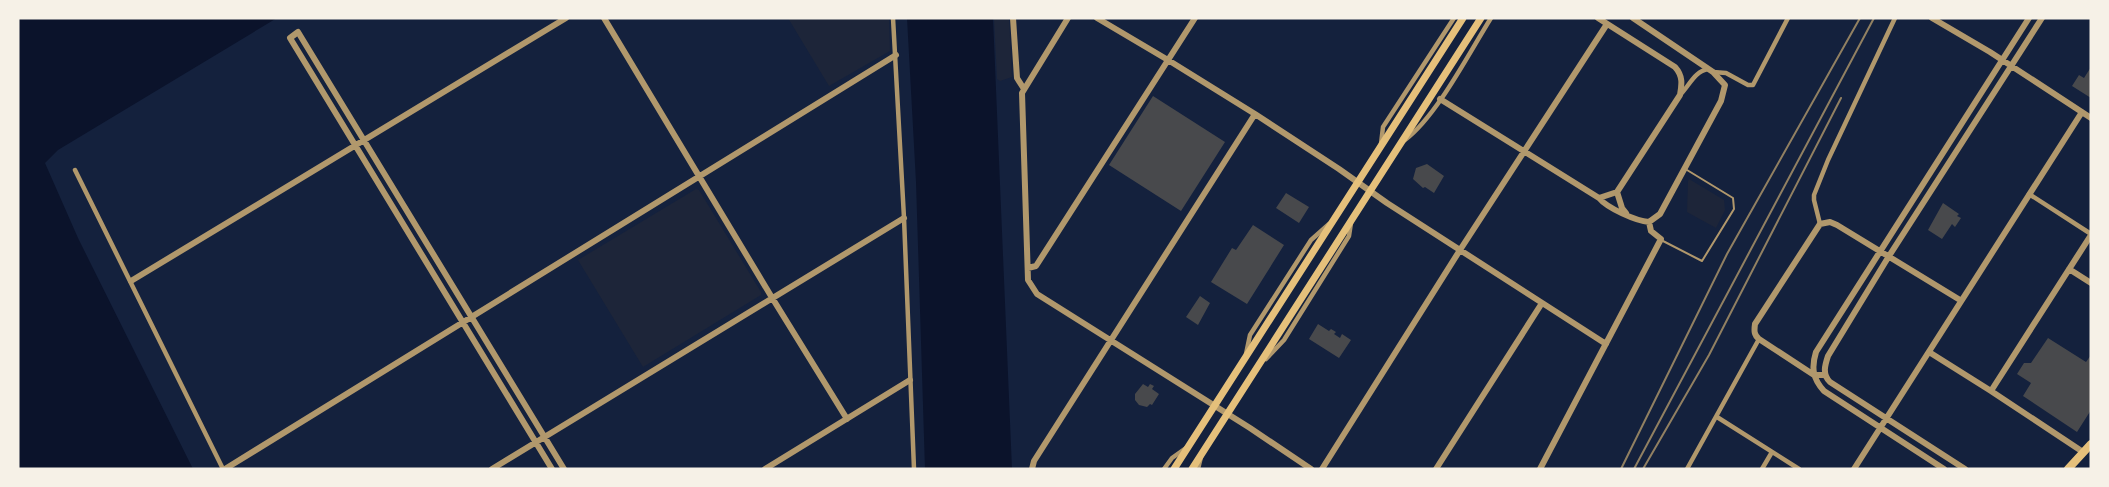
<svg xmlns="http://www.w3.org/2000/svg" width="2109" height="487" font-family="'Golos Text',sans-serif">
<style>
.green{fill:#1d2539}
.water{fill:#0b132b}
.building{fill:#48494c}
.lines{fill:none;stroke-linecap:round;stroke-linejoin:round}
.service{stroke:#b1986c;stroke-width:2}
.minor{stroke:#b1986c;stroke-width:4.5}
.tertiary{stroke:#b1986c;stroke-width:6}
.secondary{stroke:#e5c07b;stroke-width:7}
.primary{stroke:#e5c07b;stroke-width:8}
.rail{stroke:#918062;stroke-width:2}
</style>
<rect width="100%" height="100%" fill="#14213d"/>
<!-- green -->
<path class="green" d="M788,18h101l1,33 -61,35z
M994,18h15l3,59 -12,4 -3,-2z
M1689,179l35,21 1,10 -9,18 -29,-16 1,-31z
M696,189l3,1 62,102v3l-118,72 -65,-107z"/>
<!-- water -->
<path class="water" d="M18,18h259l-219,132 -13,13 33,75 115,231h-175z
M907,18h86l19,451h-87l-9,-287z"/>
<!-- building -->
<path class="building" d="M2091,67v31l-19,-12 7,-11 5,3z
M1153,96l72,46 -44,69 -72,-46z
M1427,164l17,12 -10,17 -9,-6 -2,1 -10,-9 3,-11z
M1286,193l23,14 -10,16 -23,-15z
M1943,203l16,11 -2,2 4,2 -6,9 -3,-3 -10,15 -14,-9z
M1253,225l31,20 -37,59 -36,-22 21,-34 4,2z
M1200,296l10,7 -12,22 -12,-8z
M1318,324l11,7 2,-2 5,3 -2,2 6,4 2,-4 9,6 -12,18 -30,-19z
M2048,338l38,24 5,-7v55l-14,22 -54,-36 8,-13 -14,-9 7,-11h7z
M1143,384l5,3 2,-3 4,2 -2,3 7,5 -7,11 -2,-1 -3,3 -8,-2 -4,-5v-6z"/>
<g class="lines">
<!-- service -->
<path class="service" d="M1663,241l39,20 32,-52 -1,-11 -46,-28"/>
<!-- minor -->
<path class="minor" d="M893,18l11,200 10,251
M1713,72l13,1 22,12h5l35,-67
M1680,95c9,-9 15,-24 28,-26
M1405,140c32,-24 64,-87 86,-122
M1381,144l2,-17 71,-109
M75,170l148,299
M2029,194l62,40
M1820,224l-6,-24v-5l14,-35 67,-142
M1246,354l4,-19 61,-95 18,-16
M1266,359l18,-19 65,-104 2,-13
M1717,417l82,52
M1164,469l8,-11 14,-10
M1198,469l3,-12
M1687,469l72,-130
M1762,469l10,-17"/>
<!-- tertiary -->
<path class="tertiary" d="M604,18l167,278 76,123
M1013,18l4,60 7,11
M1068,18l-46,75 6,187 9,14 213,134 61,41
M1097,18l71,42 87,54 84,55 48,34 219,141
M1598,18l77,49c8,9 7,17 5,28l-63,97 5,16 4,5
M1932,18l58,34 101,66
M1440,99l159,99c8,10 37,23 50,24l11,-8 61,-113 4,-16 -12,-13 -80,-54
M1599,198l18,-6
M1028,268l8,-2 159,-248
M2069,269l22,14
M131,281l435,-263
M1929,352l62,39 92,61
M1825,375h-11l-55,-36c-5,-4 -5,-8 -4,-15l65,-100 10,-2 7,3 123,75
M1991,391l100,-156
M225,469l671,-414
M492,469l412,-251
M552,469l-262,-431 8,-6 266,437
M765,469l145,-89
M1032,469l2,-8 221,-347
M1322,469l138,-219 147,-226
M1436,469l106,-166
M1540,469l121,-230 -10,-8 -2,-9
M1854,469l228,-357
M1944,469l-120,-78c-11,-12 -13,-23 -8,-39l213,-334
M1965,469l-135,-87c-8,-8 -5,-17 -2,-26l61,-100 153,-238"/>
<!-- secondary -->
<path class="secondary" d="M1174,469l289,-451
M1192,469l289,-451"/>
<!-- primary -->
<path class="primary" d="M2068,469l23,-25"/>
<!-- rail -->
<path class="rail" d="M1621,469l106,-215 133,-236
M1634,469l240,-451
M1643,469l66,-114 132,-257"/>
</g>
<!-- border -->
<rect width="2109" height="487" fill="none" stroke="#f6f1e7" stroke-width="39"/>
</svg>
